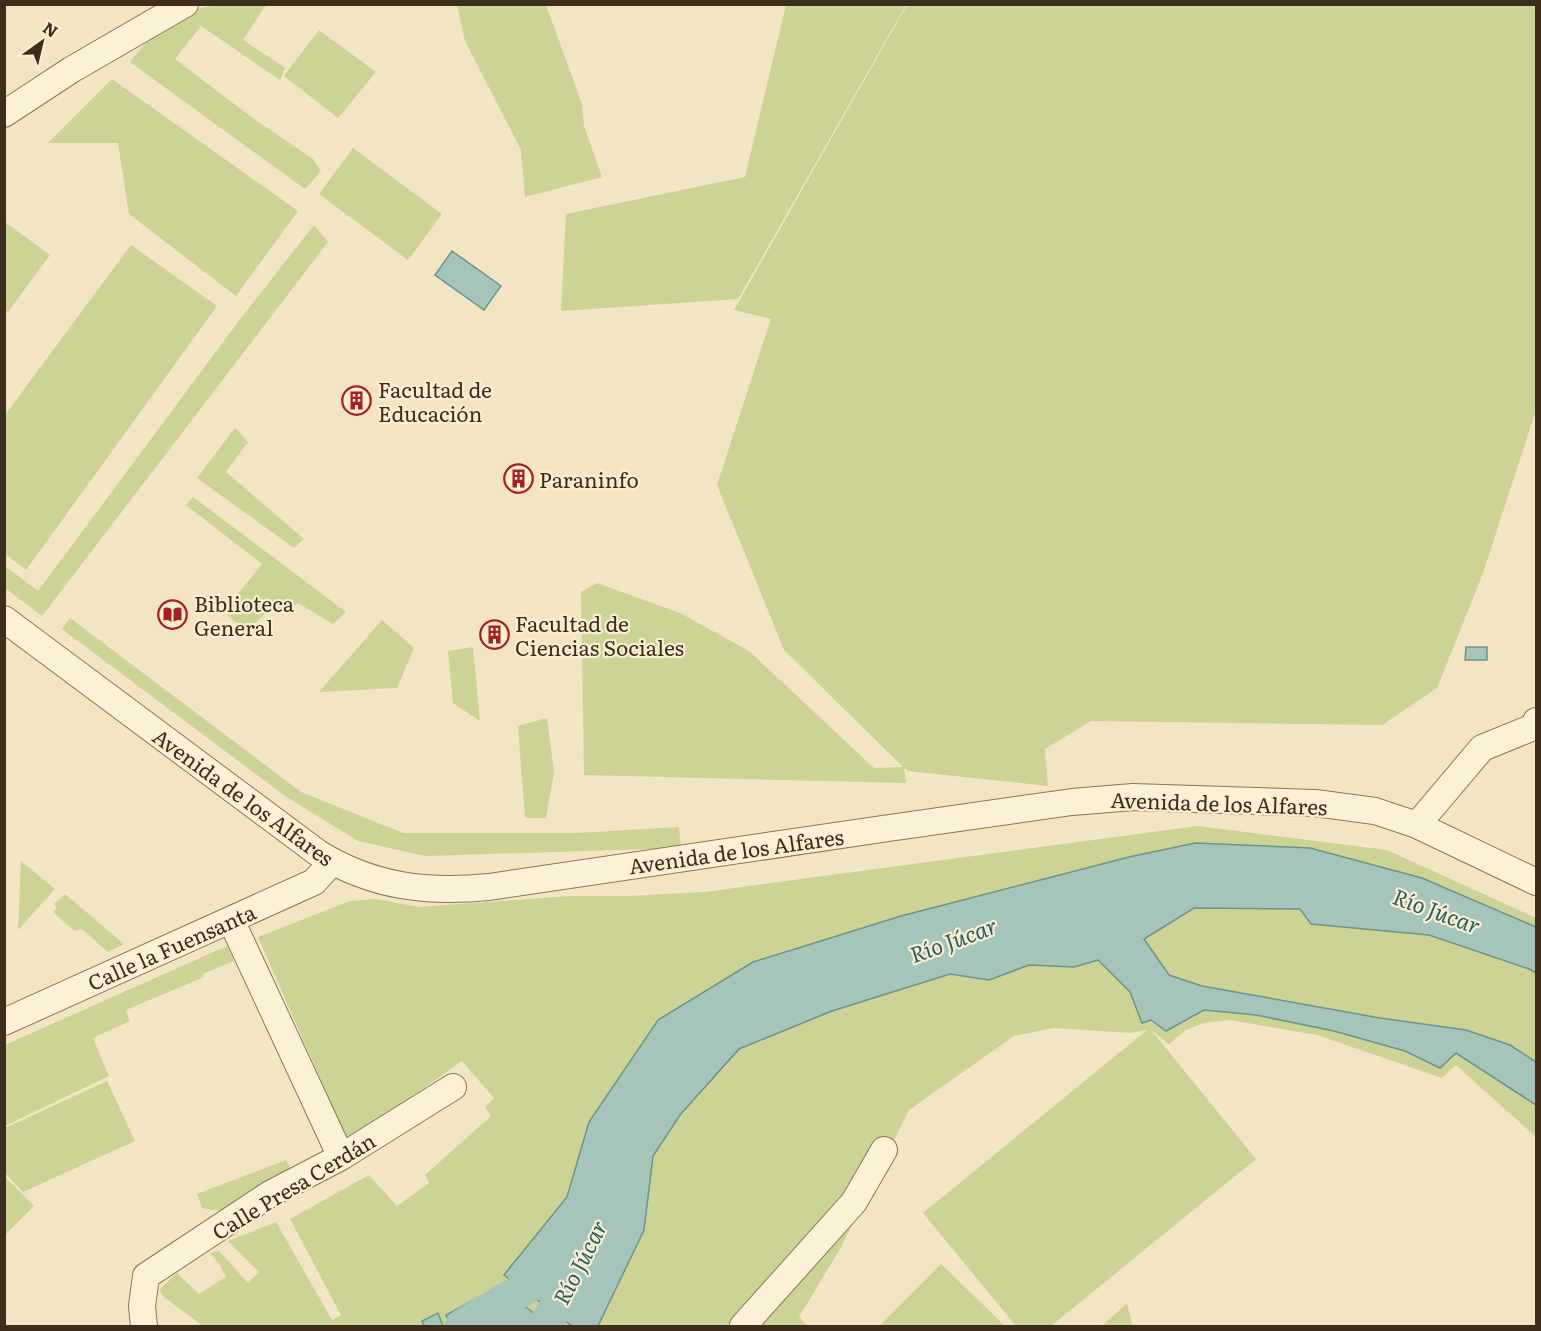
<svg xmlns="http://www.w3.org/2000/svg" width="1541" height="1331" font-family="Literata,serif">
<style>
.green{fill:#ccd395}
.water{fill:#a5c5bb;stroke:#6b958a;stroke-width:1.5}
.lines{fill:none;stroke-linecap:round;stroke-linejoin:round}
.river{stroke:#a5c5bb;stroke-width:34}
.minor-casing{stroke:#907457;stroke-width:28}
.minor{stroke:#fcf1d7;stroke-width:26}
.labels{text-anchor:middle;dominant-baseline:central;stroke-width:4.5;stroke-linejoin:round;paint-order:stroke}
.poi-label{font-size:21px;fill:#3e2c1d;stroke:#f9eed3;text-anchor:start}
.street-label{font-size:21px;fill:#3e2c1d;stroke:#f9eed3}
.water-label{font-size:22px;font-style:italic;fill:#2a5f5b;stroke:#f9eed3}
</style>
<rect width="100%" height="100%" fill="#f3e4c3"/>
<!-- green -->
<path class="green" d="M216,5h50l-23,35 42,28 -5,12 -79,-54 -26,33 79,60 59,40 8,12 -16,18 -175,-127 18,-22 34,-28z
M457,5h89l36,99 2,22 18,51 -77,20 -4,-47 -56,-109z
M786,5h120l-168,294 -177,12 5,-97 179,-37z
M907,5h629v405l-53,163 -46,115 -55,37 -291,-4 -46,28 3,37 -140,-15 -4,-3 2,15 -322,-8 -3,-183 16,-9 83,30 69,38 125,117 29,-1 -119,-117 -67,-165 54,-166 -37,-9z
M319,30l57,42 -38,46 -54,-42z
M112,79l186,132 -62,85 -107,-82 -11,-71h-70z
M353,148l89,66 -34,46 -89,-66z
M5,222l45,33 -42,57 -4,-3z
M314,225l14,17 -286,374 -37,-28v-22l33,25 203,-273z
M131,245l86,61 -191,264 -21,-16v-139z
M235,428l13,14 -22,30 78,67 -10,9 -97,-70z
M193,497l153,115 -13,12 -35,-21 -14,9 -10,-7 -27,26 -24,-19 39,-48 -76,-59z
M70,618l231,174 102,41h174l102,-6 2,21 -256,8 -67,-15 -73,-45 -223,-167z
M382,620l32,28 -17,40 -78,4z
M473,647l7,74 -27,-18 -5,-52z
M547,718l7,54 -8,46h-21l-7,-92z
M1198,826l189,24 149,68v219l-80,-72 -14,13 -125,-43 -87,-15 -27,3 -17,7 -17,14 -18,-14 105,129 -205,167h-35l-93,-113 224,-183 -17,3 -76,-5 -40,8 -105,74 -69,139 -41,68 9,9h-605l-38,-28 -6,-8 18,-17 22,21 27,-17 -7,-13 -9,-11 9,-2 29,32 11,-11 -31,-31 48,-19 56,98 9,-5 -51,-96 79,-44 28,31 32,-23 -4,-8 66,-59 -6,-9 9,-9 -32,-37 -114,81 -90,-205 92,-36 26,-2 43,8 152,-11h55l79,-4z
M21,861l34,28 -37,41z
M65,894l59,50 -16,8 -26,-23 -8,2 -21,-19 4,-4 -3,-4z
M227,946l7,15 -31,13 1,3 -78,33 4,11 -37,17 16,38 -104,50v-81z
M107,1081l28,60 -112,51 -18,-19v-45z
M286,1160l5,9 -20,10 -49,32 -20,-3 -5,-14z
M5,1177l29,29 -29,29z
M941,1264l64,62h-126z
M1127,1303l5,22 -3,1h-27z"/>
<!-- water -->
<path class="water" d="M452,251l49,35 -17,24 -49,-35z
M1466,647h21v13h-22z
M1195,843l115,5 112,30 114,49v46l-7,-4 -100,-34 -118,-11 -11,-15 -106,-1 -50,31 25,36 33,11 178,32 86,12 44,15 26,17v43l-80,-52 -16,15 -35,-17 -71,-20 -78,-16 -52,-5 -38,21 -15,-11 -9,3 -12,-31 -32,-32 -24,7 -45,-2 -40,15 -39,-6 -118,37 -93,38 -59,66 -27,41 -9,74 -46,96h-26l-68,-51 63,-78 22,-75 69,-102 95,-58 148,-46 228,-59z
M499,1287l52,39h-103l2,-1 -4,-10 26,-14 2,15 4,-5 -2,-9 14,1z
M438,1313l5,13h-19l-2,-5z"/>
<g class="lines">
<!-- river -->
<path class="river" d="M462,1326l101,-61
M545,1326l32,-55"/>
<defs>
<path id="minor" d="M4,114l67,-44 114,-66
M4,619l314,234c55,34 109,40 171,34l400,-59 183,-26 61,-5 182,6 60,8 42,14 119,57
M1417,825l65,-77 54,-22v-5
M231,920l110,237
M4,1022l310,-140 18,-20
M144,1326l-2,-20 4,-30 124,-82 71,-37 112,-70
M743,1326l111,-124 30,-52"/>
</defs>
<!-- minor casing -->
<use href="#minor" class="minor-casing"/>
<!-- minor -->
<use href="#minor" class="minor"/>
</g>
<!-- icons -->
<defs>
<symbol id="building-ring" viewBox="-11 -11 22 22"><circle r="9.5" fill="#f9eed3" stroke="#a62023" stroke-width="1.5"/><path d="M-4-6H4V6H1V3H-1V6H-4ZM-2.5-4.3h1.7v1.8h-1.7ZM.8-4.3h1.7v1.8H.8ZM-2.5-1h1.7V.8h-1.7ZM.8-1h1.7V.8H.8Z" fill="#a62023"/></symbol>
<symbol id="library-ring" viewBox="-11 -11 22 22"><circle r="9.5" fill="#f9eed3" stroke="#a62023" stroke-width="1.5"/><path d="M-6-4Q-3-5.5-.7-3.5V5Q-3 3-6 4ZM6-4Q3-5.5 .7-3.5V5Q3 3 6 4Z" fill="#a62023"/></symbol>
</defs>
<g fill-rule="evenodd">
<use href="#building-ring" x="340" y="384" width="33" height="33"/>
<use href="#building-ring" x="502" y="462" width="33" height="33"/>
<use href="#library-ring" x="156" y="598" width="33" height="33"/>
<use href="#building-ring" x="478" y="618" width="33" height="33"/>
</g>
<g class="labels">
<!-- poi labels -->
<g class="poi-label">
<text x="378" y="388">Facultad de<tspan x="378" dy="24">Educación</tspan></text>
<text x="539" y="478">Paraninfo</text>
<text x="194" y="602">Biblioteca<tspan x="194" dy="24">General</tspan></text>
<text x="515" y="622">Facultad de<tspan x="515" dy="24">Ciencias Sociales</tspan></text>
</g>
<!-- street labels -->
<g class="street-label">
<text transform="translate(244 796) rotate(36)">Avenida de los Alfares</text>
<text transform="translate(1219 802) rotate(2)">Avenida de los Alfares</text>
<text transform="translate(736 850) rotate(-8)">Avenida de los Alfares</text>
<text transform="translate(171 946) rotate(-24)">Calle la Fuensanta</text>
<text transform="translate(293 1185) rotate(-31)">Calle Presa Cerdán</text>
</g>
<!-- water labels -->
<g class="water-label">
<text transform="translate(1437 910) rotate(20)">Río Júcar</text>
<text transform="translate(953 939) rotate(-20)">Río Júcar</text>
<text transform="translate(579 1262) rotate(-63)">Río Júcar</text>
</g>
</g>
<!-- border -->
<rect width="1541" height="1331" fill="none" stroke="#3e2c1d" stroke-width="12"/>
<!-- north arrow -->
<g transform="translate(42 42) rotate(34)" stroke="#f9eed3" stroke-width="4.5" paint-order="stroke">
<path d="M0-4.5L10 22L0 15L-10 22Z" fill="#3e2c1d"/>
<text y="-9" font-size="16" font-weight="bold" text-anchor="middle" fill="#3e2c1d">N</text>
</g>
</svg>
